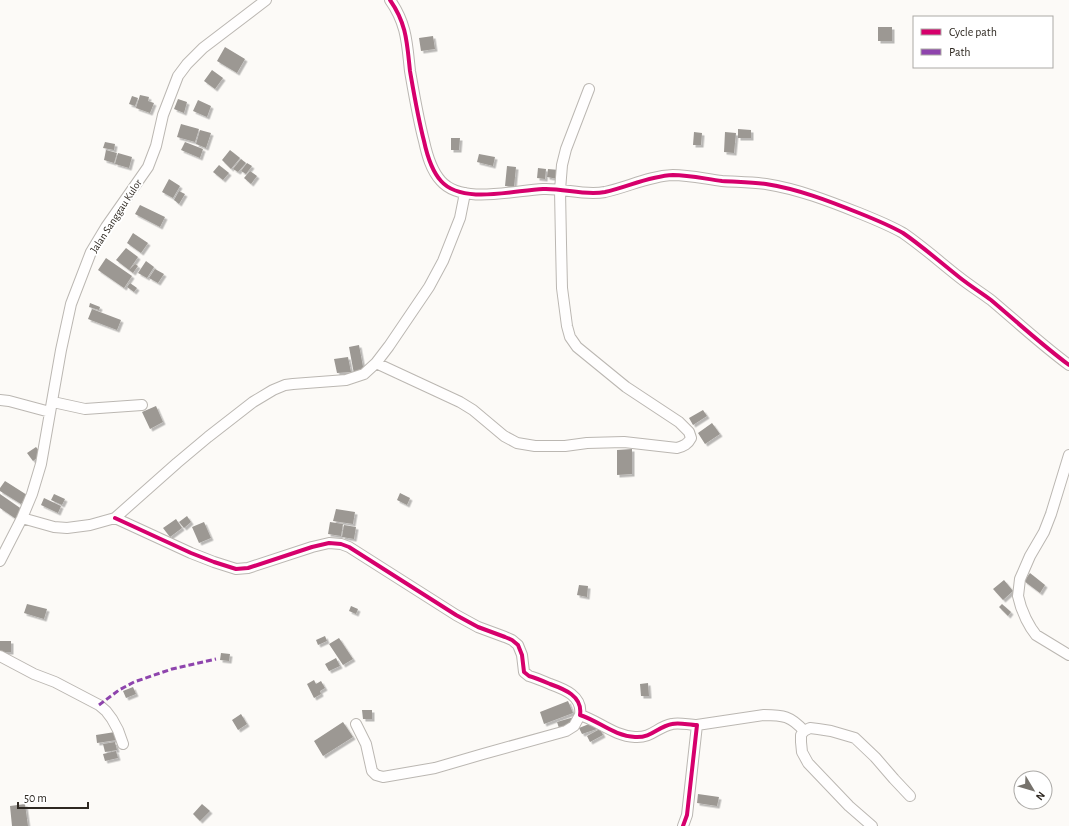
<svg xmlns="http://www.w3.org/2000/svg" width="1069" height="826" font-family="'Alegreya Sans',sans-serif">
<style>
.building{fill:#9c9893;filter:url(#shadow)}
.lines{fill:none;stroke-linecap:round;stroke-linejoin:round}
.street-casing{stroke:#bbb7b2;stroke-width:12}
.street{stroke:#fffefe;stroke-width:10}
.quiet{stroke:#8e44ad;stroke-width:3;stroke-dasharray:6 3;stroke-linecap:butt}
.cycleway-casing{stroke:#fff;stroke-width:6}
.cycleway{stroke:#d6006c;stroke-width:4}
.labels{text-anchor:middle;dominant-baseline:central;stroke-width:4;stroke-linejoin:round;paint-order:stroke}
.street-label{font-size:11px;fill:#2e2821;stroke:#fff}
</style>
<defs>
<filter id="shadow"><feDropShadow dx="2.5" dy="2.5" stdDeviation="0" flood-color="#0004"/></filter>
</defs>
<rect width="100%" height="100%" fill="#fcfaf7"/>
<!-- building -->
<path class="building" d="M878,27h14v14h-14z
M433,36l2,13 -14,2 -2,-13z
M225,47l20,12 -8,14 -20,-12z
M212,70l11,8 -8,11 -11,-8z
M140,95l9,2 -1,4 6,2 -4,10 -14,-5z
M132,96l6,2 -3,8 -6,-2z
M178,99l9,3 -3,11 -10,-4z
M198,100l13,6 -4,11 -14,-6z
M181,124l18,5 -4,13 -18,-5z
M738,129l13,1v8h-13z
M200,130l11,3 -5,15 -10,-4z
M694,132l8,1 -1,12h-8z
M725,132l11,1 -2,20 -10,-1z
M451,138h9l-1,12h-8z
M105,142l10,2 -1,6 -11,-2z
M185,142l18,7 -3,9 -19,-8z
M106,150l11,3 -3,10 -10,-3z
M230,150l10,8 -9,11 -9,-9z
M118,153l14,4 -3,11 -14,-4z
M479,154l16,3 -2,9 -16,-4z
M241,159l5,4 -8,9 -5,-3z
M247,163l5,3 -6,8 -5,-3z
M219,165l10,8 -6,7 -10,-8z
M507,166l9,1 -2,20 -9,-1z
M538,168l8,1 -1,10 -8,-1z
M548,169l11,1 -1,9 -11,-2z
M250,171l7,5 -6,8 -7,-6z
M169,179l11,7 -7,12 -11,-6z
M179,191l6,3 -6,10 -5,-4z
M140,205l25,12 -5,10 -25,-13z
M133,233l15,10 -7,10 -14,-10z
M126,248l12,9 -9,13 -13,-10z
M106,258l26,18 -8,12 -26,-18z
M146,261l8,6 -7,11 -9,-5z
M135,264l3,2 -5,7 -4,-3z
M155,269l9,5 -6,9 -9,-5z
M130,283l7,5 -3,4 -7,-5z
M90,303l10,4 -1,3 -10,-3z
M92,309l29,11 -4,10 -29,-11z
M359,345l5,27 -10,2 -5,-27z
M348,357l3,15 -14,1 -3,-14z
M156,406l7,16 -13,7 -8,-17z
M703,410l4,6 -14,9 -4,-7z
M712,423l8,11 -15,10 -7,-11z
M36,447l6,7 -9,7 -6,-8z
M632,449v25l-15,1v-25z
M5,481l22,14 -6,9 -21,-13v-3z
M400,493l10,5 -3,7 -10,-5z
M0,494l23,16 -7,9 -16,-11z
M54,494l11,5 -3,6 -11,-5z
M44,498l17,8 -3,7 -17,-8z
M336,509l19,3 -2,12 -20,-3z
M187,516l4,6 -7,6 -5,-6z
M176,519l6,9 -12,9 -7,-9z
M204,522l7,16 -12,5 -7,-16z
M330,522l13,2 -2,12 -13,-2z
M344,525l12,2 -2,12 -12,-2z
M1030,573l15,12 -5,8 -16,-12z
M1004,580l9,11 -10,9 -10,-11z
M579,585l9,1 -1,11 -10,-2z
M27,604l20,5 -3,10 -20,-6z
M1002,604l9,8 -3,4 -9,-9z
M351,606l7,3 -2,5 -7,-3z
M325,636l2,5 -9,4 -2,-5z
M339,638l14,21 -10,6 -14,-21z
M0,641h11v11h-11z
M221,653l9,1 -1,7 -9,-1z
M336,658l4,8 -11,5 -4,-7z
M314,680l2,4 5,-3 4,7 -5,3 1,3 -7,4 -7,-14z
M648,683l1,13h-8l-1,-12z
M133,687l3,7 -10,4 -3,-7z
M568,701l5,12 -29,11 -4,-12z
M362,710h10v9h-9z
M241,714l6,10 -9,6 -6,-10z
M574,717l2,5 -17,6 -2,-6z
M343,722l10,15 -30,19 -9,-15z
M594,722l3,7 -15,5 -3,-6z
M600,729l3,6 -13,7 -3,-6z
M115,732l2,8 -20,3 -1,-8z
M115,742l2,8 -12,2 -2,-8z
M116,751l2,7 -13,3 -2,-7z
M698,794l21,3 -2,9 -20,-3z
M25,804l3,22h-16l-2,-20z
M202,804l8,7 -10,10 -7,-7z"/>
<g class="lines">
<defs>
<path id="street" d="M390,0c17,24 17,44 20,71 4,23 8,47 14,70 3,14 7,29 17,40 21,24 74,9 102,8 21,-1 41,7 62,3 23,-5 44,-16 68,-17 16,0 33,4 49,6 14,1 29,1 44,3 32,5 63,17 93,29 15,6 30,12 44,20 19,13 37,29 56,44 10,8 21,15 32,23 26,22 51,45 78,65
M376,363l84,39 13,8 31,26 13,7 18,3h30l22,-3 37,-1 53,6c7,-2 11,-4 14,-10l-2,-6 -10,-10 -53,-35 -49,-40 -7,-10 -3,-11 -5,-38 -1,-45 -1,-53 2,-25 4,-16 23,-60
M0,400l9,1 41,11
M53,402l32,7 57,-4
M1069,455l-18,59 -7,18 -14,24 -10,23 -2,17 3,11 5,12 5,9 5,7 33,20
M22,518l32,9 13,1 23,-3 25,-7 62,-55 31,-26 45,-35 20,-12 12,-5 8,-1 53,-4 18,-6 12,-11 13,-17 40,-59 14,-26 17,-43 5,-25
M115,518l76,35 23,9 22,7 12,-1 64,-21 17,-4 12,1 8,3 107,68 22,12 27,10 7,3 6,5 4,10 2,17 5,4c7,2 14,5 21,8 14,5 33,12 30,31 19,6 34,21 55,22 17,1 22,-10 37,-13 7,-2 17,1 25,1l-10,90 -4,11
M0,561l22,-43 10,-24 9,-30 20,-114 10,-46 20,-52 15,-25 42,-60 8,-21 7,-31 15,-39 9,-12 16,-16 63,-48
M0,656l34,18 21,8 44,23 7,6 6,8 6,11 5,14
M356,724l10,20 6,27 4,4 7,2 52,-9 48,-14 83,-23 8,-5 6,-11
M697,725l67,-10c19,0 27,1 40,16
M872,826l-23,-20 -41,-43 -6,-11 -1,-10v-7l3,-4 6,-3 8,1 13,2 24,7 20,19 19,22 16,17"/>
</defs>
<!-- street casing -->
<use href="#street" class="street-casing"/>
<!-- street -->
<use href="#street" class="street"/>
<!-- quiet -->
<path class="quiet" d="M99,705l20,-15 15,-8 38,-13 44,-10"/>
<defs>
<path id="cycleway" d="M390,0c17,24 17,44 20,71 4,23 8,47 14,70 3,14 7,29 17,40 21,24 74,9 102,8 21,-1 41,7 62,3 23,-5 44,-16 68,-17 16,0 33,4 49,6 14,1 29,1 44,3 32,5 63,17 93,29 15,6 30,12 44,20 19,13 37,29 56,44 10,8 21,15 32,23 26,22 51,45 78,65
M115,518l76,35 23,9 22,7 12,-1 64,-21 17,-4 12,1 8,3 107,68 22,12 27,10 7,3 6,5 4,10 2,17 5,4c7,2 14,5 21,8 14,5 33,12 30,31 19,6 34,21 55,22 17,1 22,-10 37,-13 7,-2 17,1 25,1l-10,90 -4,11"/>
</defs>
<!-- cycleway casing -->
<use href="#cycleway" class="cycleway-casing"/>
<!-- cycleway -->
<use href="#cycleway" class="cycleway"/>
</g>
<g class="labels">
<!-- street labels -->
<g class="street-label">
<text transform="translate(116 216) rotate(-57)">Jalan Sanggau Kulor</text>
</g>
</g>
<!-- legend -->
<rect x="913" y="16" width="140" height="52" fill="#ffffff" stroke="#aba9a6"/>
<rect x="921" y="29" width="20" height="6" fill="#d6006c" stroke="#aba9a6"/>
<text x="949" y="36" font-size="12" fill="#2e2821">Cycle path</text>
<rect x="921" y="49" width="20" height="6" fill="#8e44ad" stroke="#aba9a6"/>
<text x="949" y="56" font-size="12" fill="#2e2821">Path</text>
<!-- north arrow -->
<g transform="translate(1033 790) rotate(128)"><circle r="19" fill="#ffffff" stroke="#aba9a6"/>
<path d="M0-3L7 15L0 10L-7 15Z" fill="#76726c"/>
<text y="-6" font-size="11" font-weight="bold" text-anchor="middle" fill="#2e2821">N</text>
</g>
<!-- scale -->
<path d="M18 802v6h70v-6" fill="none" stroke="#2e2821" stroke-width="2"/>
<text x="24" y="802" font-size="12" fill="#2e2821" stroke="#ffffff" stroke-width="3" paint-order="stroke">50 m</text>
</svg>
